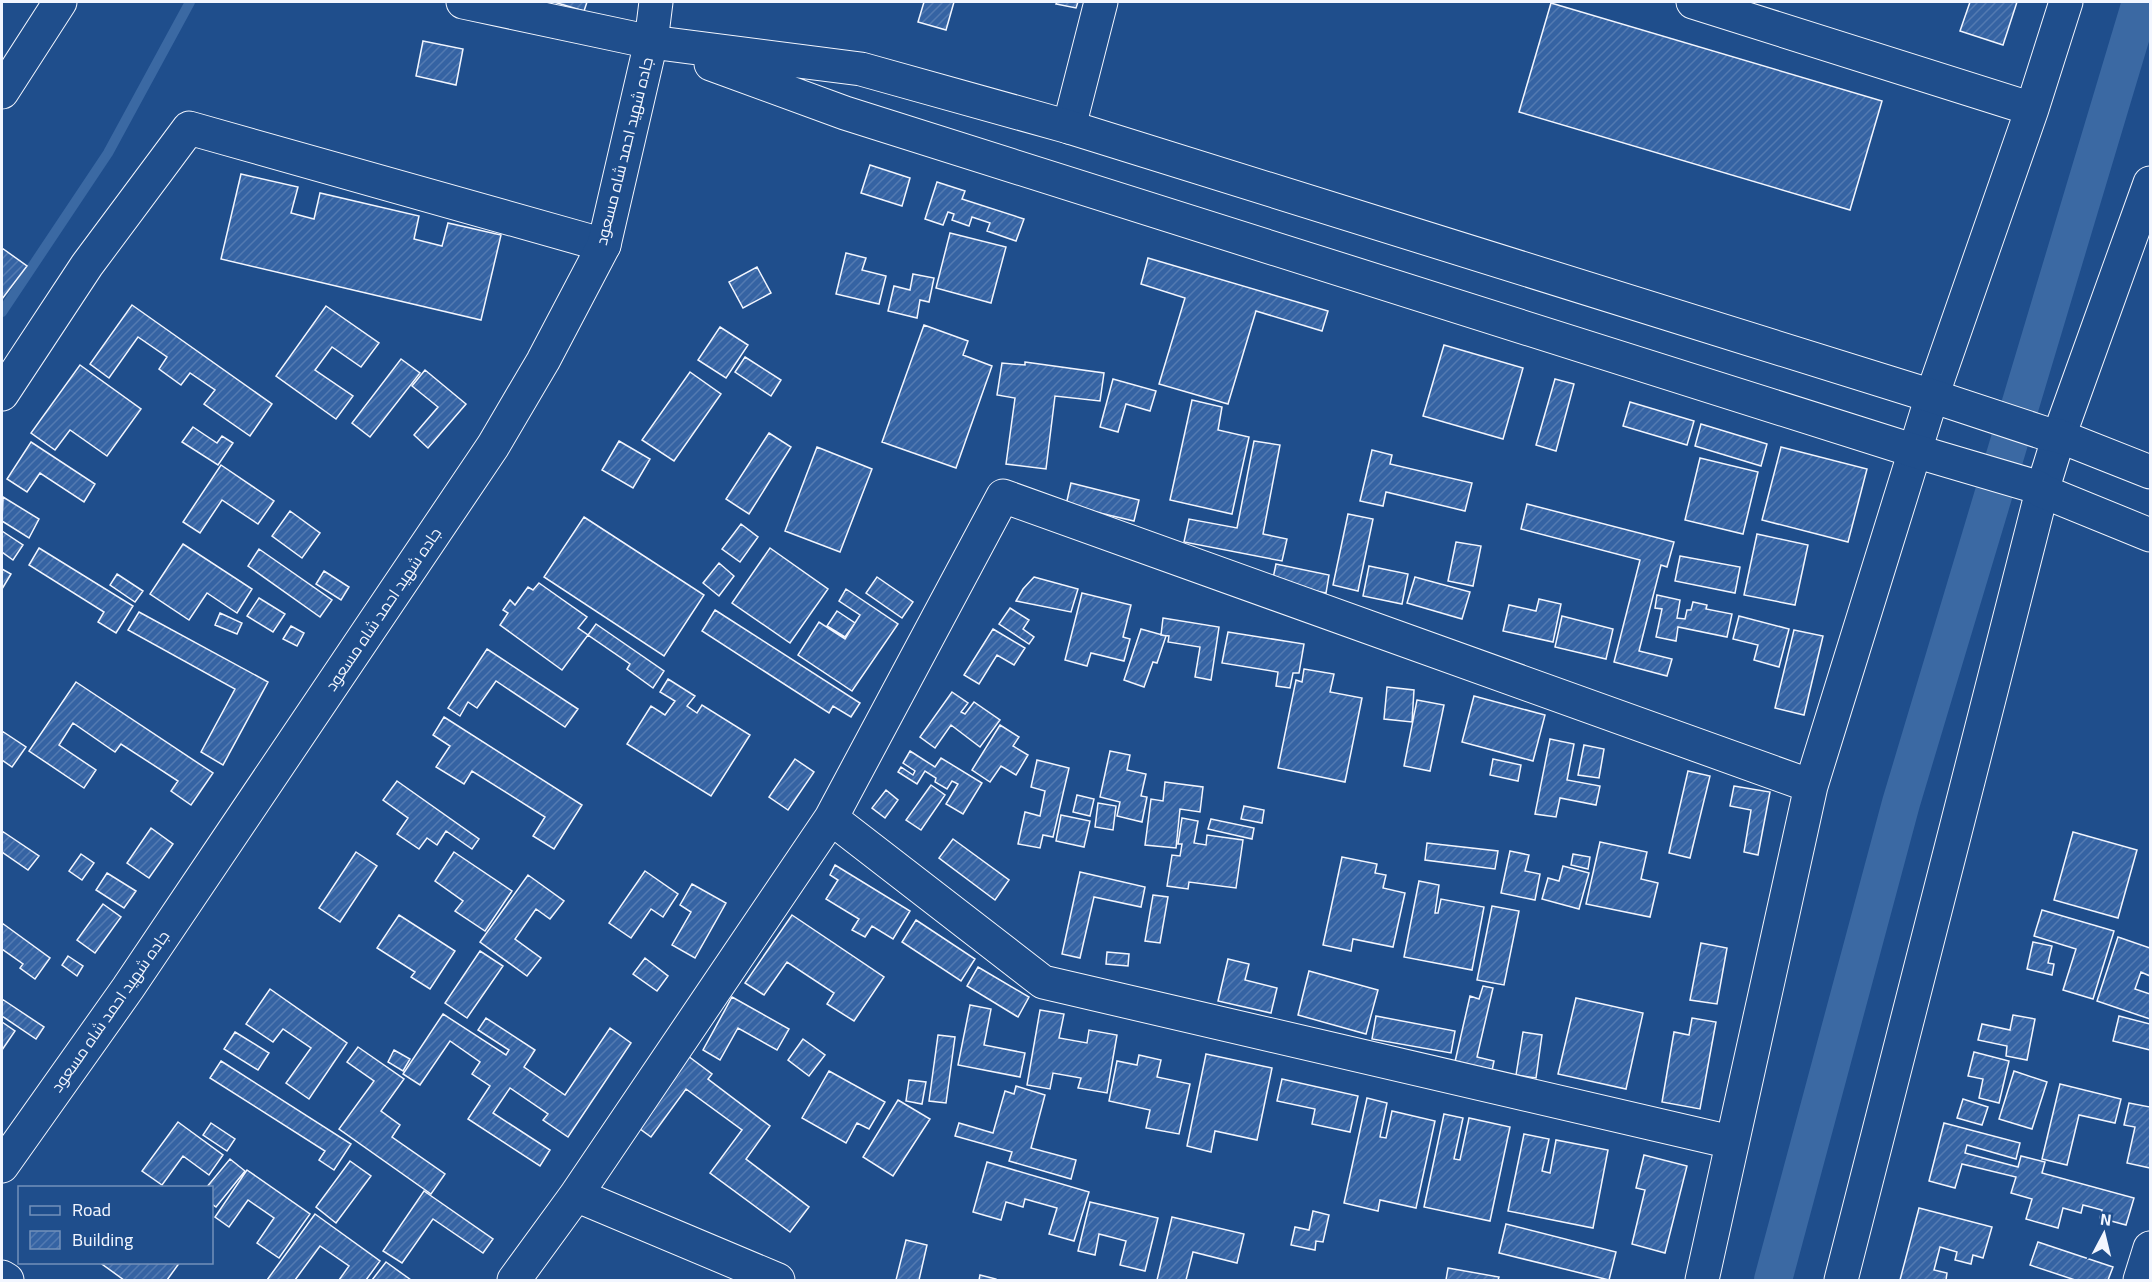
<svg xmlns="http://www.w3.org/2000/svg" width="2152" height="1282" font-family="Georgia,Cairo,serif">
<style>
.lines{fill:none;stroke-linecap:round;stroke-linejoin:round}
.stream{stroke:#3b69a3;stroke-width:10}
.canal{stroke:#3b69a3;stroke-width:38}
.building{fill:url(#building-hatch);stroke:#f2f6ff;stroke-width:1.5}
.street-casing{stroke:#f2f6ff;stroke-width:35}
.secondary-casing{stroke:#f2f6ff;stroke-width:35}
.street{stroke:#1f4e8c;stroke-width:33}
.secondary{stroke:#1f4e8c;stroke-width:33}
.labels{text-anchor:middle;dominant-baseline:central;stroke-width:4.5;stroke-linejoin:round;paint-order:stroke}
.street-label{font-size:16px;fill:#f2f6ff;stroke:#1f4e8c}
</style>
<defs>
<pattern id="building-hatch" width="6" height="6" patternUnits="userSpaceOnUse" patternTransform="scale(1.5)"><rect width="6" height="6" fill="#3563a3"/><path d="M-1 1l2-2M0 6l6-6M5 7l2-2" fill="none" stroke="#537ab1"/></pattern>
</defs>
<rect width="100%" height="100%" fill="#1f4e8c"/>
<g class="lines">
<!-- stream -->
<path class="stream" d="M2,312l106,-159 82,-151"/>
<!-- canal -->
<path class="canal" d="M1773,1280l128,-477 240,-801"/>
</g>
<!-- building -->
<path class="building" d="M554,2h33l-3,9z
M924,2h30l-8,28 -28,-8z
M1057,2h21l-2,6 -20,-4z
M1970,2h47l-14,43 -43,-14z
M1551,3l331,98 -32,109 -331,-98z
M423,41l40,8 -7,36 -40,-9z
M870,165l40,13 -8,28 -41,-13z
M241,174l57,13 -7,26 23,6 6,-26 99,23 -5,23 28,7 6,-23 53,12 -20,85 -260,-61z
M937,182l28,9 -3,8 62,20 -8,22 -29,-10 3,-8 -18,-6 -3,9 -17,-6 2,-6 -6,-2 -5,13 -18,-6z
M950,233l56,14 -15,56 -55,-15z
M2,248l25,18 -25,33z
M846,253l20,5 -4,12 24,6 -7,28 -43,-10z
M1148,258l180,53 -6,20 -66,-20 -28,93 -69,-20 26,-86 -44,-14z
M757,267l14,26 -28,15 -14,-26z
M913,274l21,4 -5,24 -9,-2 -3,18 -29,-7 6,-25 16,4z
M132,305l140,99 -22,32 -46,-32 11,-14 -25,-17 -9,12 -22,-16 8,-12 -29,-20 -29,41 -19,-14z
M326,306l53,37 -18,24 -29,-20 -17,23 38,26 -17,23 -60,-43z
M924,325l44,16 -5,14 29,11 -36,102 -74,-26z
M720,327l28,18 -22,33 -28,-18z
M1444,345l79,23 -20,71 -80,-23z
M745,357l36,23 -10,16 -36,-24z
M401,359l19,14 -50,64 -18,-14z
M1025,362l79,11 -4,28 -45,-5 -9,73 -40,-5 9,-66 -18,-3 5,-32 23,2z
M80,365l61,44 -34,47 -37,-26 -15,20 -24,-17z
M425,370l41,34 -38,44 -14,-13 24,-28 -26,-21z
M690,372l31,22 -47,67 -32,-21z
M1113,379l43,12 -6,20 -24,-7 -8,28 -18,-5z
M1555,379l19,5 -18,67 -20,-6z
M1192,400l30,7 -4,23 31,7 -17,77 -62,-14z
M1630,402l64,19 -7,24 -64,-19z
M1701,424l66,20 -6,22 -66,-20z
M193,427l24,16 5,-7 11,7 -15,22 -36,-23z
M769,433l22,14 -42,67 -23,-15z
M619,441l31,18 -17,29 -31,-18z
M1254,441l26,4 -17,89 24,5 -5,22 -98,-19 5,-23 48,9z
M31,442l64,42 -11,18 -44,-29 -13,19 -20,-13z
M817,447l55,22 -32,83 -55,-21z
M1781,447l86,22 -19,73 -86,-22z
M1372,450l20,5 -2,9 82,19 -7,28 -79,-19 -3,14 -23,-5z
M1700,458l58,14 -15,62 -58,-14z
M221,465l53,36 -16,23 -36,-24 -22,33 -17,-11z
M1071,483l68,17 -5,21 -68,-16z
M3,497l36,22 -10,19 -27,-17z
M1527,504l147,38 -7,25 -6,-2 -22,86 33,8 -5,17 -53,-14 26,-102 -119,-31z
M290,511l30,22 -18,25 -30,-22z
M1348,514l25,5 -15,72 -25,-6z
M584,517l120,78 -40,61 -120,-79z
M741,524l17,13 -18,25 -18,-13z
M2,531l21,14 -10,15 -11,-8z
M1757,534l51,11 -13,60 -51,-10z
M1456,542l25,4 -8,40 -25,-5z
M183,544l69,45 -15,24 -30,-20 -18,27 -39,-26z
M39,548l94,58 -17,27 -18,-11 6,-10 -75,-47z
M770,548l58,41 -38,54 -58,-40z
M259,549l73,51 -12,17 -72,-51z
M1680,556l60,11 -5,26 -60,-12z
M719,563l15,13 -15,20 -16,-13z
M1276,564l53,11 -3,18 -54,-10z
M1369,566l39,8 -6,30 -39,-8z
M2,569l9,5 -9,15z
M324,571l25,16 -8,13 -25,-16z
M117,574l26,17 -8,11 -25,-17z
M877,577l36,25 -11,16 -36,-25z
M1034,577l44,12 -7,23 -55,-11 7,-12z
M1415,577l55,15 -8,27 -55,-16z
M539,583l48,34 -9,11 10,7 -26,35 -62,-45 8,-12 -5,-3 7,-10 5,5 13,-18 5,3z
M846,589l52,35 -46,67 -54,-36 21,-33 26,17 15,-24 -21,-14z
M1082,593l49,12 -8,32 7,2 -6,22 -33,-8 -4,13 -22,-6z
M1657,595l23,5 -3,18 8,1 2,-9h4l2,-8 14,3 -1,4 26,5 -5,23 -49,-10 -2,14 -20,-4 6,-28 -7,-1z
M259,598l26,16 -12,18 -26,-16z
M1539,599l22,5 -8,38 -50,-11 6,-26 27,6z
M1010,608l19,12 -6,9 11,8 -5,7 -30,-20z
M715,610l145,93 -9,14 -18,-11 -4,7 -127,-82z
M837,611l18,12 -10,14 -18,-11z
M139,612l129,70 -45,83 -22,-13 34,-63 -107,-59z
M220,613l22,10 -5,11 -22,-9z
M1562,616l51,13 -7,30 -51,-12z
M1739,616l50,13 -10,38 -25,-7 4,-15 -25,-6z
M1163,618l56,9 -8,53 -16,-3 5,-30 -32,-5 1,-6 -8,-1z
M596,624l68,47 -11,17 -26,-19 3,-5 -42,-29z
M291,626l13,7 -7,13 -14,-7z
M993,629l32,19 -11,17 -17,-10 -18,29 -15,-9z
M1141,629l25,7 -9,27 -4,-1 -9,25 -20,-7z
M1794,630l29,6 -19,79 -29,-7z
M1228,632l76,12 -5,29h-6l-3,15 -14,-2 2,-14 -56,-9z
M487,649l91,60 -13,18 -69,-46 -19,27 -9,-6 -8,14 -12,-8z
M1304,669l30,5 -4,18 32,6 -17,84 -67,-14 18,-88 6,2z
M668,679l27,17 -8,10 10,7 5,-8 48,30 -39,61 -84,-52 24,-38 14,9 10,-14 -15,-9z
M76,682l137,91 -22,32 -20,-14 7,-10 -57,-37 -6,8 -42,-29 -14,22 37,25 -12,18 -55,-37z
M1387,687l27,3 -2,32 -28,-3z
M952,692l16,11 -7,9 4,2 9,-12 26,18 -20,27 -29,-22 -16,23 -15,-11z
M1474,696l71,19 -12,46 -71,-19z
M1417,700l27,5 -14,66 -26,-5z
M444,717l138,88 -28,44 -21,-13 12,-19 -73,-46 -8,13 -28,-17 14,-21 -17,-11z
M1000,725l19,12 -6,9 15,9 -12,20 -15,-9 -11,16 -18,-12z
M2,731l24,16 -14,20 -10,-7z
M1550,739l24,5 -7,36 33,6 -4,19 -36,-7 -4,19 -21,-3z
M1584,745l20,4 -5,29 -21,-3z
M910,751l25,16 6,-9 41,25 -19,31 -17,-10 12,-20 -6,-3 -5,8 -12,-7 1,-4 -11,-7 -8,13 -19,-12 3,-5 12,8 2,-4 -12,-8z
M1110,751l20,4 -3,15 19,4 -5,22 6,1 -5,25 -25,-6 3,-14 -20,-5z
M795,759l19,13 -26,38 -19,-13z
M1493,759l28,6 -3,16 -28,-6z
M1037,760l32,8 -16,69 -10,-2 -3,13 -22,-4 7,-32 15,4 5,-25 -14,-4z
M1688,771l22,5 -20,82 -21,-5z
M397,781l82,58 -7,10 -26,-18 -9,14 -10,-7 -8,11 -22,-15 11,-16 -25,-18z
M1165,782l38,5 -3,25 -20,-3 -4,39 -31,-3 6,-46 12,2z
M931,785l14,10 -24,35 -15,-10z
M1734,786l36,6 -12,63 -14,-3 7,-42 -21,-4z
M886,790l12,10 -13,18 -13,-10z
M1077,795l17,4 -4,17 -17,-4z
M1098,803l18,3 -3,24 -18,-3z
M1244,806l20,4 -2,13 -21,-4z
M1061,815l29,6 -6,26 -28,-6z
M1182,818l16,3 -4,22 12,2 1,-10 36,5 -7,48 -47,-6 -1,7 -21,-3 5,-31 8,1 2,-12h-4z
M1211,819l43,9 -2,11 -44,-10z
M151,828l22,16 -24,34 -22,-15z
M2,831l37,25 -11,14 -26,-18z
M2073,832l64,18 -19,68 -64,-18z
M953,839l56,41 -14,20 -56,-42z
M1600,842l47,10 -6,27 17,4 -8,34 -64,-13z
M1427,843l71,8 -3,18 -70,-9z
M1510,851l19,4 -4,16 15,3 -5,26 -34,-7z
M356,852l21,14 -37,56 -21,-14z
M454,852l58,39 -27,40 -30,-20 8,-10 -28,-20z
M81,854l13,9 -12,17 -13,-9z
M1573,854l17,3 -2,12 -17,-4z
M1342,857l35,7 -2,9 11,2 -3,13 22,5 -12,54 -40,-8 -2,12 -28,-6z
M835,865l75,46 -17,28 -21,-13 -7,11 -13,-7 7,-11 -33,-20 12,-19 -8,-5z
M1563,866l26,7 -10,36 -37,-10 6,-21 11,3z
M645,871l33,23 -15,23 -12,-8 -20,29 -22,-15z
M1080,872l65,15 -4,20 -47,-10 -14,61 -18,-4z
M107,873l29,18 -12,17 -28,-18z
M528,875l36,26 -14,18 -14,-10 -21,30 26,19 -14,18 -47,-34z
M1419,881l20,4 -4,28h3l3,-14 43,8 -12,63 -68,-13z
M692,884l34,19 -31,55 -23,-13 19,-33 -11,-7z
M1153,895l15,2 -8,46 -15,-2z
M103,904l18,13 -26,36 -18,-13z
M1492,906l27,5 -15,74 -27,-5z
M2042,910l72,21 -21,68 -30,-9 13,-41 -42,-13z
M399,915l56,36 -25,38 -19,-12 4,-5 -38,-24z
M792,915l92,62 -30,44 -27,-17 7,-11 -47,-31 -23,33 -19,-12z
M916,920l59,39 -14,22 -59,-39z
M2,923l48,35 -15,21 -15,-11 3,-4 -21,-15z
M2118,937l32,11v28l-9,-4 -6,17 15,5v25l-53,-18z
M2033,942l19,4 -4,17 6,1 -2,11 -25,-6z
M1701,943l26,5 -10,56 -27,-4z
M480,951l23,15 -36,52 -22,-15z
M1107,952l22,2 -1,12 -22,-2z
M68,956l15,10 -6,10 -15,-11z
M645,958l23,18 -11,15 -24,-17z
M1228,959l21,5 -4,16 32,8 -6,25 -53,-12z
M978,967l51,30 -11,20 -51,-31z
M1309,971l69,19 -12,44 -68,-19z
M1483,986l10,2 -16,69 17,4 -3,14 -37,-9 16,-70 9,3z
M270,989l77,54 -38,56 -23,-16 25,-35 -28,-19 -10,13 -27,-18z
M732,997l57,32 -12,21 -39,-22 -18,32 -17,-10z
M1576,998l67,15 -17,76 -68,-15z
M2,999l42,28 -8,12 -34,-23z
M970,1005l21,4 -7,36 41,8 -5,24 -62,-12z
M1040,1010l24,4 -5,24 28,5 2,-13 28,5 -10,58 -29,-5 3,-10 -28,-5 -3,16 -23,-4z
M443,1014l63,41 3,-5 -31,-20 8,-12 49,32 -11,17 41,28 45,-67 21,15 -63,94 -25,-17 5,-6 -38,-26 -17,25 57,37 -10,16 -72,-47 22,-33 -18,-12 8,-12 -30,-21 -30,44 -17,-11z
M2013,1015l22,4 -8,41 -21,-4 1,-10 -29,-6 4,-16 28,6z
M1376,1016l79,15 -4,22 -79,-14z
M2119,1016l31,8v26l-37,-9z
M1692,1018l24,4 -16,87 -38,-7 12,-70 15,3z
M2,1022l13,9 -13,19z
M235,1032l34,21 -11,17 -34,-21z
M1523,1032l19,3 -6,43 -20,-3z
M938,1035l17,2 -9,66 -17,-2z
M803,1039l22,16 -16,21 -21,-16z
M358,1047l46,32 -23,32 19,14 -8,12 53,37 -14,20 -92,-65 35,-48 -27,-19z
M394,1050l16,9 -7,12 -15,-9z
M1974,1052l35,9 -10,42 -20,-5 4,-19 -15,-3z
M684,1053l28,21 -4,5 62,47 -24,33 63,48 -19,25 -80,-59 32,-43 -56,-41 -35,48 -19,-14z
M1206,1054l66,14 -15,72 -42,-9 -4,21 -24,-6z
M1139,1055l22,5 -4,17 33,7 -11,50 -33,-6 4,-18 -41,-9 8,-40 20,4z
M221,1061l130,83 -17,26 -15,-10 6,-9 -115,-73z
M829,1071l56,31 -16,27 -12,-6 -11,20 -44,-25z
M2014,1071l33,11 -15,47 -33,-10z
M1282,1079l76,17 -8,36 -38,-8 3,-15 -38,-8z
M909,1080l17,2 -4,22 -16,-3z
M2060,1084l61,15 -6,24 -36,-8 -12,50 -25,-6z
M1016,1086l29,9 -14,53 45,12 -5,19 -62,-18 3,-9 -57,-16 4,-13 34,10 12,-42 9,3z
M1367,1098l20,5 -7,34 6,1 6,-27 43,10 -19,87 -36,-8 -2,11 -34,-8z
M1963,1099l25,8 -6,18 -25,-7z
M898,1100l32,19 -37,57 -30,-19z
M2129,1103l21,4v61l-23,-5 8,-36 -11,-2z
M1444,1114l19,4 -9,41 6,1 9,-42 41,9 -20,94 -66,-14z
M178,1122l45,33 -14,20 -26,-19 -21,29 -20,-14z
M211,1123l24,16 -8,12 -24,-16z
M1944,1123l76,20 -4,16 -49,-14 -2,8 53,14 3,-11 24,6 -3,11 92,25 -8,27 -26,-7 2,-8 -19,-5 -2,8 -18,-5 -5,20 -32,-9 6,-20 -21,-6 5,-16 -54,-13 -7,24 -26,-7z
M1524,1134l25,5 -7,32 8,2 6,-33 52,10 -15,78 -85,-17z
M1644,1155l43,11 -22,87 -33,-9 13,-54 -9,-2z
M230,1159l15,12 -29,36 -4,-3v-16h-6z
M350,1161l21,15 -35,47 -20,-16z
M987,1162l102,30 -15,49 -25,-7 8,-26 -32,-9 -2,8 -17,-5 -5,18 -28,-8z
M247,1170l63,44 -31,44 -22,-15 17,-25 -26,-18 -19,27 -14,-10z
M424,1191l69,48 -10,14 -50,-34 -31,44 -19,-12z
M1090,1202l68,16 -13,53 -25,-6 6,-24 -27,-7 -4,21 -17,-4z
M1919,1208l73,19 -9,31 -10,-3 -2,9 -16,-4 2,-8 -17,-5 -6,23 13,3 -1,7h-46z
M1313,1211l16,4 -6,27 -7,-1 -1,9 -24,-5 4,-18 14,3z
M315,1214l65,47 -14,19h-27l10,-14 -29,-20 -25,34h-28z
M1172,1217l72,17 -7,29 -44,-11 -7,28h-29z
M1506,1224l110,28 -7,28 -110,-27z
M906,1240l21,5 -8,35h-23z
M2038,1242l75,25 -5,13h-33l-45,-15z
M99,1262h81l-13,18h-43z
M386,1262l25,18h-39z
M1448,1268l51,9 -1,3h-52z
M980,1275l16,4v1h-17z"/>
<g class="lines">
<defs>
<path id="street" d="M1693,2l339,107
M1069,127l32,-125
M2,394l85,-129 102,-137 415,117
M831,818l212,164 688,160
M576,1195l202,85
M2,1277l5,3
M514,1280l62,-85 255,-377 172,-322 808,290
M1702,1280l109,-494 121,-390 100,-287 34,-107
M1841,1280l201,-789 17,-55 91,-253
M2140,1280l10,-32"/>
<path id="secondary" d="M463,2l188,40 210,27 208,58 863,269 112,37 15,3 91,36
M711,64l134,49 1070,338 122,36 5,4 108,44
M2,92l58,-90
M2,1166l126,-178 365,-542 50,-85 61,-116 47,-203 5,-40"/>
</defs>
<!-- street casing -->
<use href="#street" class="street-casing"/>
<!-- secondary casing -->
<use href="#secondary" class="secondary-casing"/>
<!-- street -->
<use href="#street" class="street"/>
<!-- secondary -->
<use href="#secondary" class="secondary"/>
</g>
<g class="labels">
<!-- street labels -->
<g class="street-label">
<text transform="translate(624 151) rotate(-76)">جاده شهيد احمد شاه مسعود</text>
<text transform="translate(383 609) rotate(-56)">جاده شهيد احمد شاه مسعود</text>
<text transform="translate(110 1011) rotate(-55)">جاده شهيد احمد شاه مسعود</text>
</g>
</g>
<!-- border -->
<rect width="2152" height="1282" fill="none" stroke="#f2f6ff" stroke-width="6"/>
<!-- legend -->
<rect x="18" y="1186" width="195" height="78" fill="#1f4e8c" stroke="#7391ba" stroke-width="1.5"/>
<rect x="30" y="1206" width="30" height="9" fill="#1f4e8c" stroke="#7391ba" stroke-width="1.5"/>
<text x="72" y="1216" font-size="18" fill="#f2f6ff">Road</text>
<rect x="30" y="1231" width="30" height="18" fill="url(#building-hatch)" stroke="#7391ba" stroke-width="1.5"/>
<text x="72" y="1246" font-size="18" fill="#f2f6ff">Building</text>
<!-- north arrow -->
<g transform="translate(2104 1234) rotate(7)" stroke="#1f4e8c" stroke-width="4.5" paint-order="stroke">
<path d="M0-4.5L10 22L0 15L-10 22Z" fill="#f2f6ff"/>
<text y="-9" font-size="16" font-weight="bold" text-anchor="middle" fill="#f2f6ff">N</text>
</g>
</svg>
